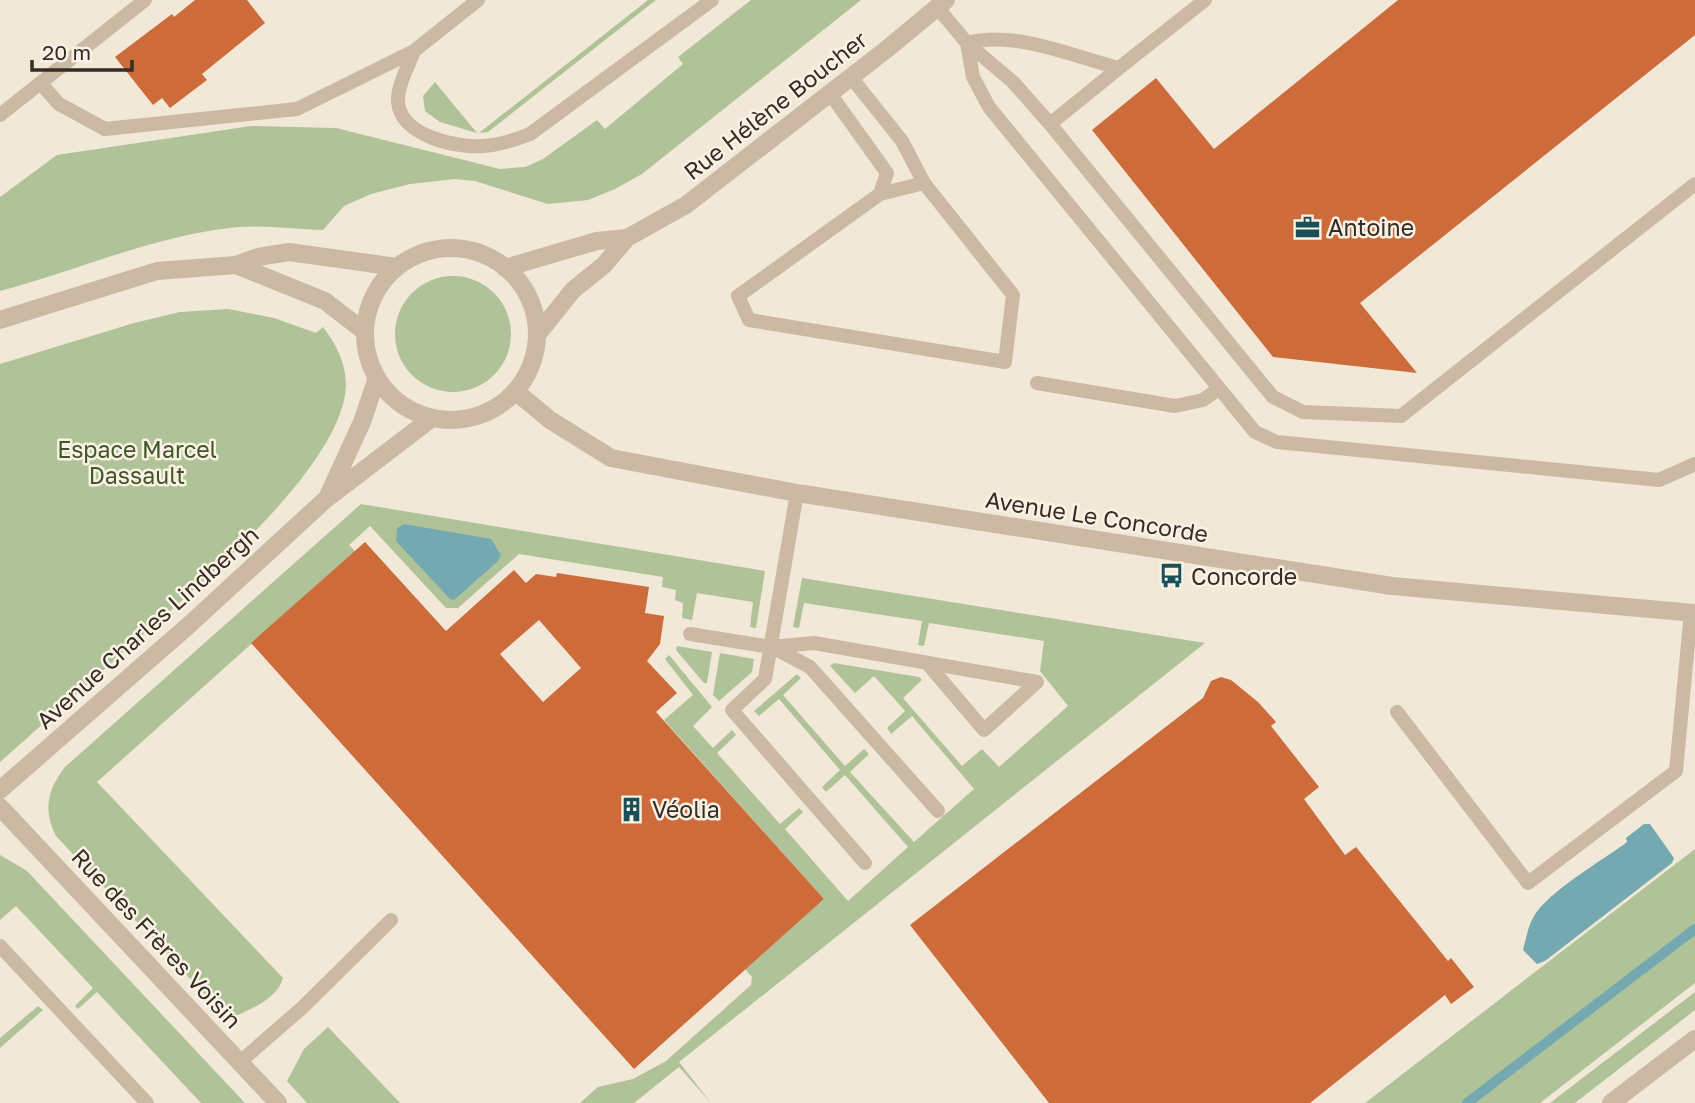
<svg xmlns="http://www.w3.org/2000/svg" width="1695" height="1103" font-family="'Golos Text',sans-serif">
<style>
.green{fill:#b0c297}
.water{fill:#75a9b1}
.lines{fill:none;stroke-linecap:round;stroke-linejoin:round}
.stream{stroke:#75a9b1;stroke-width:10}
.building{fill:#cd6b3b;fill-rule:evenodd}
.service{stroke:#cbb9a3;stroke-width:14}
.minor{stroke:#cbb9a3;stroke-width:18}
.labels{text-anchor:middle;dominant-baseline:central;stroke-width:5;stroke-linejoin:round;paint-order:stroke}
.street-label{font-size:23px;fill:#352c25;stroke:#faf2e4}
.poi-label{font-size:23px;fill:#352c25;stroke:#faf2e4;text-anchor:start}
.park-label{font-size:23px;fill:#405528;stroke:#faf2e4}
</style>
<rect width="100%" height="100%" fill="#f2e8d7"/>
<!-- green -->
<path class="green" d="M648,0h8l-168,132 -9,1z
M751,0h110l-219,174 -27,15 -27,11 -40,4 -73,-23 -20,-2 -45,5 -39,10 -27,12 -21,24c-28,-1 -58,-5 -85,-3 -83,8 -159,43 -238,64v-94l57,-42 194,-29 85,2 164,41 25,-2 18,-8 54,-39 8,9 78,-65 -5,-7z
M435,82l42,51 -37,-11 -15,-11 -2,-15z
M395 334a58 58 0 1 1 116 0a58 58 0 1 1-116 0Z
M228,309l46,9 42,15 7,-6c15,20 26,41 22,68 -13,80 -150,194 -210,247 -45,40 -90,80 -135,120v-398l134,-41 46,-11z
M361,504l404,67 -9,57 -6,-1 3,-25 -56,-9 -5,27 -10,-2 1,-15 -8,-3 1,-10 -14,-3 1,-10 -144,-23 -61,54h-12l-76,-82 -21,19 6,6 -258,231 186,196c-6,22 -36,33 -55,41l-172,-183c-13,-27 -9,-45 9,-69z
M802,578l403,65 -526,419 32,41 -32,-36 -45,36h-54l18,-16 35,-8 33,-18 85,-76 1,-8 -7,-8 79,-70 -160,-179 29,-25 -28,-36 4,-4 43,52 -19,19 20,22 19,-18 4,5 -19,18 63,71 19,-16 4,4 -18,17 63,72 60,-54 -63,-72 -19,17 -4,-5 18,-17 -61,-71 -20,17 -5,-5 43,-37 4,4 -18,17 62,71 19,-17 5,5 -19,18 64,70 60,-53 -62,-73 -21,18 -4,-6 18,-17 -31,-35 -19,17 -25,-27 4,-3 85,14 3,3 -19,18 59,68 20,-17 17,18 69,-61 -28,-35 4,-30 -115,-18 -5,23 -6,-1 4,-24 -118,-18 -5,25 -6,-1z
M677,646l35,6 -5,31h-3l-28,-33z
M720,653l34,6 -2,13 -33,29 -6,-6z
M1695,849v134l-155,120h-175z
M0,855l27,16 218,232h-44l-104,-111 -19,17 -3,-3 18,-18 -77,-82 -16,14z
M1695,992v18l-120,93h-25z
M38,1006l5,4 -43,38v-10z
M328,1027l72,76h-93l-20,-22 17,-32z"/>
<!-- water -->
<path class="water" d="M404,524l87,15 10,16 -4,7 -43,38 -4,-1 -54,-58 1,-13z
M1644,824h6l24,34 -2,5 -127,98 -8,3 -14,-14c3,-11 5,-23 10,-32 12,-25 72,-59 94,-76l-1,-4z"/>
<g class="lines">
<!-- stream -->
<path class="stream" d="M1467,1103l228,-174"/>
</g>
<!-- building -->
<path class="building" d="M195,0h52l18,23 -63,51 5,6 -37,28 -8,-10 -9,7 -38,-48 57,-43 2,3z
M1398,0h297v35l-335,268 57,70 -144,-16 -181,-227 64,-52 58,71z
M365,542l81,89 68,-61 12,13 10,-9 20,3 1,-4 92,14 -4,26 19,3 -4,28 -13,17 30,32 -21,19 168,187 -190,170 -383,-426zM539,620l42,48 -38,34 -43,-48z
M1221,677l10,3 27,22 18,20 -5,4 48,61 -15,12 41,56 11,-8 92,114 3,-3 23,29 -23,17 -6,-9 -135,108h-261l-139,-178 293,-227 8,-17z"/>
<g class="lines">
<!-- service -->
<path class="service" d="M937,7l30,36 6,34 16,30 266,325 22,10 382,38 36,-16
M967,43l46,39 37,42 223,273 30,15 98,4 294,-232
M967,43c48,-13 105,13 152,25l86,-68
M414,51c-6,16 -17,35 -16,52 4,33 58,45 85,43 17,-1 32,-6 47,-12l182,-134
M41,84l18,20 46,25 192,-20 117,-58 64,-51
M829,92l58,81 -7,21 -142,102 11,24 256,42 8,-67 -89,-112 -22,-42 -52,-65
M0,115l145,-115
M1050,124l69,-56
M880,194l44,-11
M1037,383l138,23 28,-6 14,-10
M797,493l-32,186 -33,31 133,153
M690,634l81,13 43,-4 223,39
M772,647l38,20 128,144
M927,663l57,67 53,-48
M1397,712l131,171 148,-112 15,-159
M0,946l147,157
M240,1062l63,-55 88,-87"/>
<!-- minor -->
<path class="minor" d="M365 334a86 86 0 1 1 172 0a86 86 0 1 1-172 0Z
M236,265l89,36 40,31
M505,268l92,-27 30,-3
M0,320l157,-49 79,-6 22,-8 31,-5 108,15
M537,335l36,-45 31,-25 23,-27 59,-33 201,-156 59,-49
M515,391l35,29 61,38 186,35 595,93 303,27
M328,496l34,-74 15,-44
M0,790l189,-165 137,-126 106,-81
M0,807l278,296
M1611,1103l84,-64"/>
</g>
<!-- icons -->
<defs>
<symbol id="office-bare" viewBox="-9 -9 18 18"><path d="M-6-3h4V-5.5h4V-3h4V5H-6ZM-1-4.5V-3h2v-1.5ZM-6 0V1H6V0Z" fill="#194f59" stroke="#faf2e4" stroke-width="2.5" paint-order="stroke"/></symbol>
<symbol id="bus-bare" viewBox="-9 -9 18 18"><path d="M-5-6H5V4H4V6H2V4H-2V6H-4V4H-5ZM-3.5-4V0h7V-4ZM-3.5 1.2v1.5H-2V1.2ZM2 1.2v1.5H3.5V1.2Z" fill="#194f59" stroke="#faf2e4" stroke-width="2.5" paint-order="stroke"/></symbol>
<symbol id="building-bare" viewBox="-9 -9 18 18"><path d="M-4-6H4V6H1V3H-1V6H-4ZM-2.5-4.3h1.7v1.8h-1.7ZM.8-4.3h1.7v1.8H.8ZM-2.5-1h1.7V.8h-1.7ZM.8-1h1.7V.8H.8Z" fill="#194f59" stroke="#faf2e4" stroke-width="2.5" paint-order="stroke"/></symbol>
</defs>
<g fill-rule="evenodd">
<use href="#office-bare" x="1290" y="210" width="35" height="35"/>
<use href="#bus-bare" x="1154" y="558" width="35" height="35"/>
<use href="#building-bare" x="614" y="792" width="35" height="35"/>
</g>
<g class="labels">
<!-- street labels -->
<g class="street-label">
<text transform="translate(775 105) rotate(-38)">Rue Hélène Boucher</text>
<text transform="translate(1097 516) rotate(9)">Avenue Le Concorde</text>
<text transform="translate(147 627) rotate(-42)">Avenue Charles Lindbergh</text>
<text transform="translate(157 938) rotate(47)">Rue des Frères Voisin</text>
</g>
<!-- poi labels -->
<g class="poi-label">
<text x="1328" y="227">Antoine</text>
<text x="1191" y="576">Concorde</text>
<text x="652" y="809">Véolia</text>
</g>
<!-- park labels -->
<g class="park-label">
<text x="137" y="449">Espace Marcel<tspan x="137" dy="26">Dassault</tspan></text>
</g>
</g>
<!-- scale -->
<path d="M32 60v10h100v-10" fill="none" stroke="#352c25" stroke-width="3.5"/>
<text x="42" y="60" font-size="21" fill="#352c25" stroke="#faf2e4" stroke-width="5" paint-order="stroke">20 m</text>
</svg>
